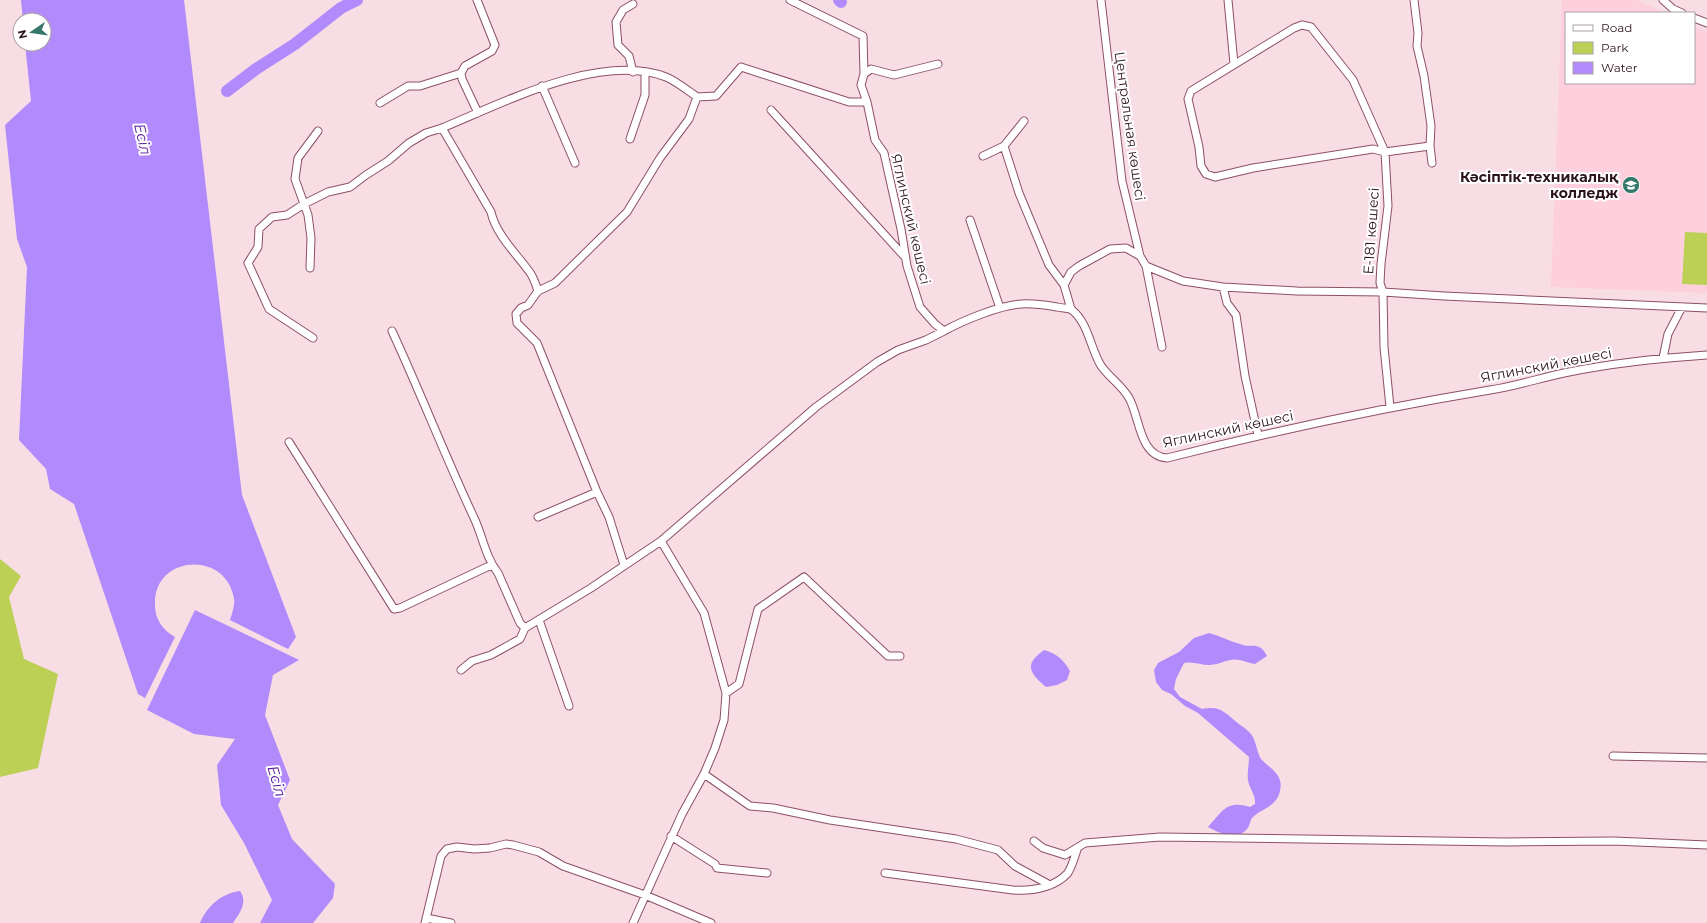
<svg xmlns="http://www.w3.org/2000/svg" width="1707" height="923" font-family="Montserrat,sans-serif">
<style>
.built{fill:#fecfdd}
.green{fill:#bbd055}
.water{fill:#b18bfb}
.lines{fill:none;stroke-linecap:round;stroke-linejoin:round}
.river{stroke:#b18bfb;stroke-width:12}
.minor-casing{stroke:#8c5065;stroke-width:9}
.minor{stroke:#fff;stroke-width:7}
.labels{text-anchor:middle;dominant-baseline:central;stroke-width:4;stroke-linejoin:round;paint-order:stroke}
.street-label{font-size:14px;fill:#2c141c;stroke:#fff}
.poi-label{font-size:14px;font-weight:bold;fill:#2c141c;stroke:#fff;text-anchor:end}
.water-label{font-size:15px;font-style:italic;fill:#541398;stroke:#fff}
</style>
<rect width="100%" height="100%" fill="#f9dde5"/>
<!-- built -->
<path class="built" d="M1562,0h74l29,13h-99v70h128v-57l13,6v261l-156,-6z"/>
<!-- green -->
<path class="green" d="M1685,232l22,1v52l-25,-1z
M0,559l21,17 -12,21 15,62 34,15 -20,94 -38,9z"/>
<!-- water -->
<path class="water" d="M21,0h163l58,495 54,142 -8,12 -58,-29c2,-6 5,-15 4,-21 -7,-49 -81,-45 -79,6 0,15 8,25 20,32l-30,61 -7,-4 -64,-190 -24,-15 -4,-20 -27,-29 8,-173 -10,-28 -12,-114 26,-24 -6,-57h19v-24h-21z
M195,610l104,50 -26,15 -8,40 25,65 -12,25 14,34 43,45 -2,14 -20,25h-53l12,-23 -28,-57 -23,-38 -4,-40 18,-26 -41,-5 -47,-24z
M1209,633c11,3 20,8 31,11 12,5 19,-4 27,12l-12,8c-8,-1 -16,-6 -24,-4 -8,1 -13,5 -22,5 -8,0 -16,-4 -25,-2l-8,16 -2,10 6,8 22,12c19,-4 23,4 37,15 4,3 9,6 12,10 5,6 6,19 10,25 9,10 23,15 19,32 -4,17 -19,17 -28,27 -2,3 -2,8 -5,11 -11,13 -27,4 -39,-2 15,-16 18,-27 42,-20l5,-3c1,-10 -6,-15 -7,-24 -1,-7 1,-15 1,-23l-51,-44 -13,-7 -14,-12 -9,-4 -6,-8 -2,-12 4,-7 21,-11 15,-14z
M1044,650c13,4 19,9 26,21l-3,9 -10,5 -11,2c-16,-14 -23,-22 -2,-37z
M240,891c8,11 0,22 -7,32h-33c7,-17 22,-30 40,-32z"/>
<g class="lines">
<!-- river -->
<path class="river" d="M839,0l2,2
M227,91l29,-22 39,-25 46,-36 16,-8"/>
<defs>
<path id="minor" d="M790,0l73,36 1,38 -3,11 6,17 8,38 9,13 17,76 6,37 13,41 15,17 9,7c18,-10 56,-26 77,-27 12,-1 24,1 36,3 4,1 11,1 15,3 16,13 18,36 28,54 6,11 22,21 29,34 11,19 10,58 38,60 107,-27 214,-50 323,-68 27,-4 53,-13 79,-18 45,-9 92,-14 138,-17
M1101,0l21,181 18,75 6,10 16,81
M1228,0l6,64
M1414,0l4,33 -1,13 7,30 7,50 -1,20 2,17
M1663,0l10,9 9,4
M633,4l-10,6 -7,12 2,23 11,11 4,16
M1694,18l13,5
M461,73l1,6 16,34
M864,74l7,-5 23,6 44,-11
M542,86l33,77
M380,103l28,-17h12l41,-13 4,-7 27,-15 3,-6 -18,-45
M771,110l133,146
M442,128l49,84c5,23 26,42 40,62 3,5 5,11 7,17l-10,14 -7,3 -5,6 1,9 20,20 60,149 12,25 15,48
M630,139l15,-44v-23
M1004,146l20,-25
M983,156l21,-10 15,47 30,72 15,20 7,24
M970,220l30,88
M1146,266l37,15 40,6 74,4 86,1 61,4 263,12
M310,268l1,-30 -3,-23 -13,-36 3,-21 20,-27
M1064,285l7,-13 8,-6 31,-17 16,-1 14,8
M1223,287l4,16 9,12 9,61 13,59
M538,291l17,-8 72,-71 33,-54 29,-39 8,-22 19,-1 25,-29 108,35h18
M392,331c29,63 54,127 83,189 8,18 11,38 23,53l22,50 5,5
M313,338l-44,-29 -21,-46 10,-16 1,-18 13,-12 15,-2 17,-11 24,-12 22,-5 16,-12 22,-14 21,-18 17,-10 16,-5c61,-25 158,-76 224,-51 10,4 21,13 31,20
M1663,358l5,-24 14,-27
M1390,407l-6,-60 -1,-55 -3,-9 1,-19 7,-58 -3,-54 -32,-72 -42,-53 -9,-2 -8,3 -103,63 -3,8 11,48 2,19 5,8 9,3 38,-9 120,-19 12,3 45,-6
M289,442l105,167 6,-1 87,-41 5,-1
M538,517l59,-25
M539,620l30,86
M461,670l11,-9 19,-6 29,-16 5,-11 66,-40 70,-47 155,-134 61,-45 21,-12 28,-10 18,-9
M726,693l13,-9 19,-75 46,-32 84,79h12
M1613,756l94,2
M704,774l46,32 23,2 57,12 126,19 42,11 17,16 35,19
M671,836l44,28 2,4 50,5
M1034,841l9,7 22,7 20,-12 75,-6 345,5 109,-1 93,4
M885,873l128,17c19,1 39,-1 54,-16 5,-6 8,-19 11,-27
M426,918l25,5
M425,923l16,-67 6,-7 10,-2 17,2 16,-1 16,-4 7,1 26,7 24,14 82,29 66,28
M633,923l49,-109 22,-40 11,-26 9,-28 2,-27 -22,-80 -43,-72"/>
</defs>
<!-- minor casing -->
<use href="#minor" class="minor-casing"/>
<!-- minor -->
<use href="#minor" class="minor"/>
</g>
<!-- icons -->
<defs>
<symbol id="university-disc" viewBox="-11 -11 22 22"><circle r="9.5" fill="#35786b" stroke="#fff"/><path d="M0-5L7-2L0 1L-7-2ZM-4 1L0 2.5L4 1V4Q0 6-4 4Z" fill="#fff"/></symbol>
</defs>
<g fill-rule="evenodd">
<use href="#university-disc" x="1621" y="175" width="20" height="20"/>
</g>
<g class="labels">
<!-- street labels -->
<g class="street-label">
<text transform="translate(1130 126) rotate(82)">Центральная көшесі</text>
<text transform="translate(911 219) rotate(77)">Яглинский көшесі</text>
<text transform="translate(1371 231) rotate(-86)">Е-181 көшесі</text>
<text transform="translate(1546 365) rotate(-11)">Яглинский көшесі</text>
<text transform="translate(1228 429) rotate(-12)">Яглинский көшесі</text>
</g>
<!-- poi labels -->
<g class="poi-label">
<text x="1618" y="177">Кәсіптік-техникалық<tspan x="1618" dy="16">колледж</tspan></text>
</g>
<!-- water labels -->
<g class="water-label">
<text transform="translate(143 139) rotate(77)">Есіл</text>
<text transform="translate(277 781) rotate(74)">Есіл</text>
</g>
</g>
<!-- legend -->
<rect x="1565" y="12" width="130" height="72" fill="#ffffff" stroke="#aba1a4"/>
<rect x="1573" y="25" width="20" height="6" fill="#ffffff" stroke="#aba1a4"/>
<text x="1601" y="32" font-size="12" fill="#2c141c">Road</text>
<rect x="1573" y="42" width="20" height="12" fill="#bbd055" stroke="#aba1a4"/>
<text x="1601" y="52" font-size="12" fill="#2c141c">Park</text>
<rect x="1573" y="62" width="20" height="12" fill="#b18bfb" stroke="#aba1a4"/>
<text x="1601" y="72" font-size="12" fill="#2c141c">Water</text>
<!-- north arrow -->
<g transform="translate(32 32) rotate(257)"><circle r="19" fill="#ffffff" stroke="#aba1a4"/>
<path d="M0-3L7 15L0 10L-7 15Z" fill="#35786b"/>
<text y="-6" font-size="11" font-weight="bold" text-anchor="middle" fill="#2c141c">N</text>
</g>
</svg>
